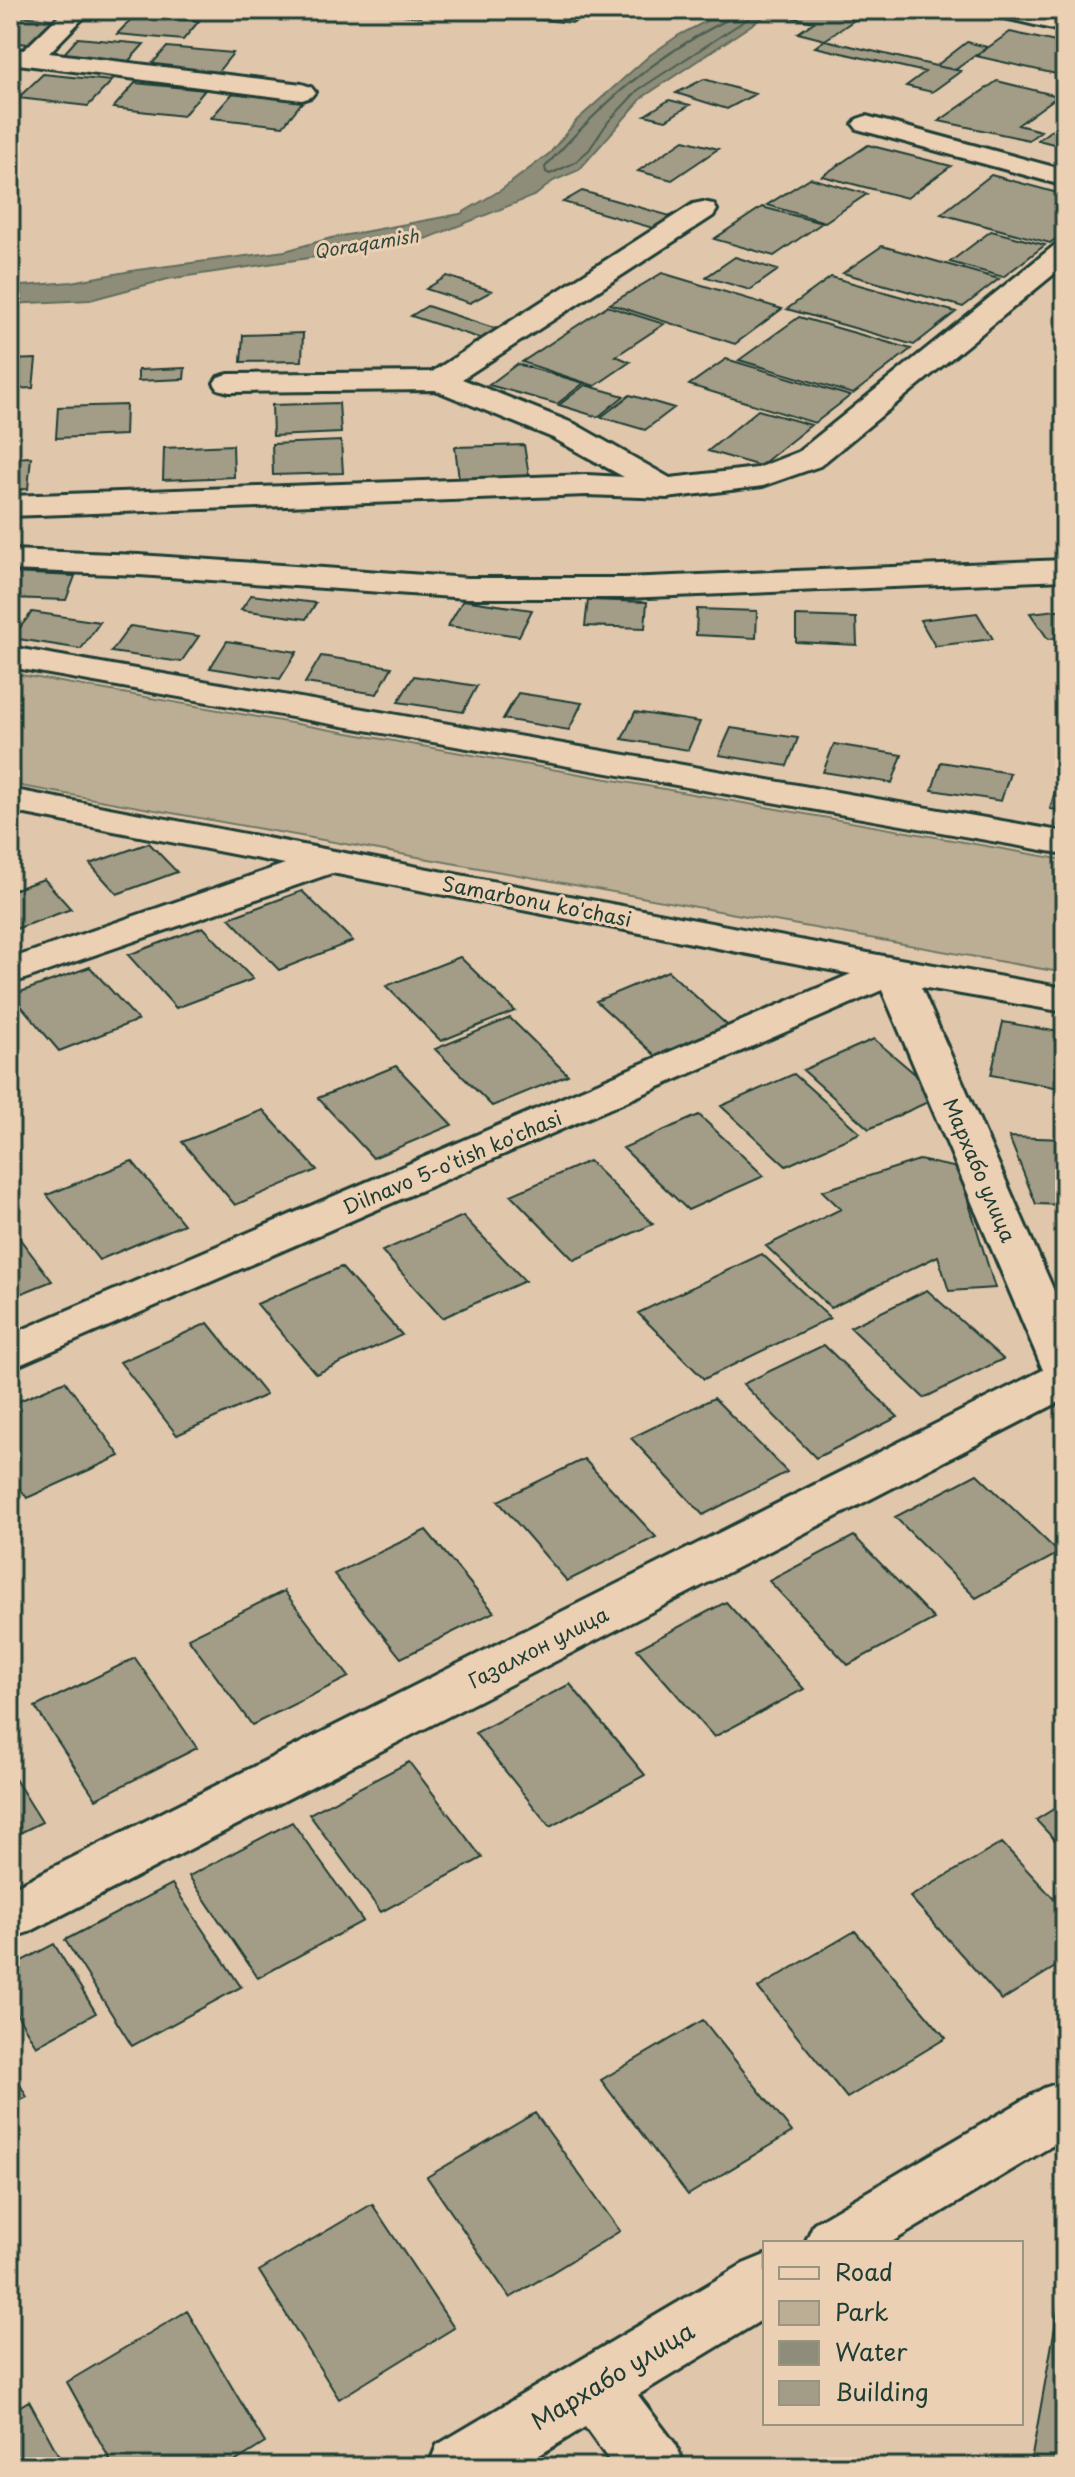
<svg xmlns="http://www.w3.org/2000/svg" width="1075" height="2477" font-family="'Playpen Sans',sans-serif">
<style>
.green{fill:#bcae95;stroke:#6e7664;stroke-width:2}
.water{fill:#8d8d79;stroke:#616d5d;stroke-width:2}
.lines{fill:none;stroke-linecap:round;stroke-linejoin:round}
.shore{stroke:#4b5d50;stroke-width:2}
.building{fill:#a39d87;stroke:#1f3d34;stroke-width:2}
.street-casing{stroke:#1f3d34;stroke-width:6}
.street{fill:#ecd0b3;fill-rule:evenodd}
.labels{text-anchor:middle;dominant-baseline:central;stroke-width:6;stroke-linejoin:round;paint-order:stroke}
.far-water-label{font-size:18px;font-style:italic;fill:#30493e;stroke:#ecd0b3}
.street-label{font-size:20px;fill:#1f3d34;stroke:#ecd0b3}
.near-street-label{font-size:24px;fill:#1f3d34;stroke:#ecd0b3}
</style>
<rect width="100%" height="100%" fill="#e0c7ac"/>
<filter id="ink" filterUnits="userSpaceOnUse"><feTurbulence type="fractalNoise" baseFrequency=".0125" numOctaves="2"/><feDisplacementMap in="SourceGraphic" scale="16" xChannelSelector="R" yChannelSelector="G"/><feConvolveMatrix kernelMatrix="1 2 1 2 8 2 1 2 1" color-interpolation-filters="sRGB"/></filter>
<g filter="url(#ink)">
<!-- green -->
<path class="green" d="M10,673l1055,187v113l-1055,-189z"/>
<!-- water -->
<path class="water" d="M728,10h46l-131,87 -64,73 -26,11 -17,14 -108,43 -32,7 -228,34 -78,21 -80,4v-17l61,-5 66,-12 148,-19 46,-13 129,-24 41,-24 49,-37 27,-33 73,-65 29,-20z"/>
<g class="lines">
<!-- shore -->
<path class="shore" d="M730,10l-3,10c-75,37 -126,85 -182,147l1,5 4,2 24,-11 15,-13 19,-28 30,-32 123,-80"/>
</g>
<!-- building -->
<path class="building" d="M355,10h69l-4,7z
M436,10h69l-4,7z
M512,10h70l-8,13 -66,-6z
M801,10h68l-44,30 -27,-7 16,-11 -23,-5z
M10,15l51,5 -24,25 -27,-3z
M135,15l64,6 -16,19 -66,-6z
M1010,32l55,12v32l-89,-20z
M78,38l66,6 -18,20 -66,-6z
M825,40l111,26 25,5 -29,21 -26,-6 19,-14 -110,-25z
M967,42l20,5 -32,23 -19,-4z
M167,47l66,6 -16,20 -67,-7z
M43,74l69,7 -24,25 -70,-8z
M704,79l51,15 -28,15 -51,-16z
M997,81l61,15 -40,29 23,6 -12,9 -90,-19z
M135,83l70,7 -22,26 -70,-8z
M233,93l70,8 -20,25 -72,-8z
M669,100l21,5 -24,15 -21,-5z
M1065,120v27l-27,-7z
M684,140l34,9 -46,31 -34,-9z
M868,145l83,21 -44,32 -85,-22z
M991,175l74,20v37l-15,11 -109,-29z
M810,178l57,16 -42,28 -58,-17z
M582,191l99,28 -18,12 -100,-29z
M762,207l60,16 -48,33 -60,-17z
M991,231l54,14 -42,32 -53,-15z
M882,246l117,33 -36,28 -120,-34z
M735,257l43,13 -28,20 -44,-13z
M662,273l120,36 -47,35 -125,-40z
M447,276l45,15 -22,12 -44,-14z
M831,277l125,35 -42,33 -127,-36z
M427,306l70,23 -15,10 -71,-23z
M607,306l57,18 -48,32 14,6 -35,24 -73,-24z
M799,317l112,32 -58,45 -114,-34z
M303,333l-1,28 -61,1 2,-27z
M36,359l-3,29 -23,1v-29z
M726,359l124,37 -35,27 -126,-38z
M517,364l67,19 -27,21 -68,-19z
M185,368l-1,11 -46,2v-11z
M585,385l39,11 -26,21 -39,-12z
M630,395l44,13 -29,22 -44,-13z
M339,403l2,30 -68,3 -1,-31z
M126,405l-1,30 -69,3 2,-31z
M758,410l53,15 -51,41 -52,-15z
M341,441l2,32 -70,2 -1,-31z
M233,445l1,32 -71,3 1,-32z
M524,445l5,31 -70,3 -4,-32z
M31,457l-3,32 -18,1v-32z
M10,573l65,3 -9,24 -56,-2z
M251,595l65,8 -10,16 -65,-9z
M463,600l69,10 -13,26 -71,-10z
M588,600l59,2 -2,26 -60,-2z
M697,609l60,2 -1,27 -60,-3z
M1065,609v28l-17,2 -18,-26z
M32,612l68,10 -19,27 -69,-11z
M977,613l16,26 -58,7 -15,-26z
M796,616l60,2 1,27 -61,-3z
M130,626l69,10 -18,26 -70,-10z
M227,641l70,11 -17,27 -70,-11z
M321,656l71,11 -15,27 -72,-11z
M414,676l63,10 -14,26 -65,-10z
M518,693l64,10 -13,27 -66,-11z
M635,712l65,10 -12,28 -66,-11z
M731,728l67,10 -11,28 -68,-11z
M834,744l68,11 -10,28 -69,-11z
M941,762l69,11 -9,28 -69,-11z
M1058,780l7,1v30l-15,-2z
M149,843l28,29 -60,22 -27,-30z
M44,879l27,30 -61,22v-40z
M302,891l51,50 -74,29 -50,-52z
M203,927l50,52 -77,29 -48,-53z
M460,957l55,54 -74,30 -55,-55z
M90,967l48,53 -79,31 -47,-56z
M668,971l60,55 -72,30 -60,-55z
M510,1018l58,57 -76,31 -57,-57z
M1003,1022l62,11v56l-74,-14z
M874,1039l67,57 -72,33 -66,-59z
M396,1066l56,59 -79,33 -55,-60z
M794,1074l66,59 -74,33 -65,-60z
M263,1110l54,60 -82,35 -53,-63z
M699,1115l65,61 -76,34 -65,-62z
M1009,1137l56,2v66l-29,-1z
M919,1160l39,8 37,120 -46,3 -11,-35 -107,52 -65,-62 75,-37 -19,-18z
M132,1161l52,63 -85,36 -52,-65z
M589,1161l64,63 -79,36 -63,-65z
M463,1216l62,65 -83,37 -60,-67z
M10,1226l42,55 -42,17z
M762,1254l68,64 -126,61 -66,-66z
M341,1267l61,68 -86,39 -59,-70z
M927,1290l76,69 -79,39 -74,-71z
M208,1323l58,72 -89,40 -57,-73z
M824,1345l74,72 -82,41 -73,-74z
M65,1381l55,75 -93,42 -17,-24v-69z
M714,1398l73,74 -84,43 -72,-77z
M584,1459l72,78 -89,44 -69,-80z
M977,1474l82,79 -83,45 -81,-81z
M426,1530l68,82 -93,46 -67,-84z
M854,1536l80,83 -86,46 -79,-84z
M284,1591l65,86 -97,48 -64,-87z
M726,1602l78,87 -90,48 -77,-88z
M135,1658l62,90 -101,51 -61,-92z
M570,1684l75,91 -95,52 -75,-94z
M409,1762l73,96 -101,54 -72,-98z
M10,1771l32,51 -32,16z
M1065,1802v49l-29,-31z
M292,1822l71,99 -105,57 -69,-102z
M1002,1843l63,68v50l-63,39 -92,-103z
M172,1884l69,103 -109,59 -67,-106z
M855,1931l91,107 -99,60 -89,-110z
M54,1944l42,69 -60,33 -26,-43v-36z
M703,2020l89,112 -104,63 -87,-115z
M10,2067l17,30 -17,9z
M535,2113l85,118 -110,67 -83,-121z
M372,2204l82,124 -115,71 -80,-128z
M1063,2282l2,185h-35z
M187,2311l78,132 -39,24h-112l-47,-85z
M29,2401l36,66h-55v-55z"/>
<g class="lines">
<defs>
<path id="street" d="M65,10h26l-42,43 253,31 9,3 4,5 -4,5 -9,3 -292,-37v-14l14,1z
M988,10h43l34,8v14l-73,-17z
M866,116l199,54v16l-208,-57 -4,-5 4,-5z
M703,202l10,2 4,6 -4,6 -251,163 113,45 95,54 87,-10 41,-16 257,-207 10,-2v22l-245,201 -57,20 -96,12 -80,-3 -577,21v-20l577,-21 37,2 -71,-39 -118,-48 -206,2 -11,-3 -4,-6 4,-6 11,-3 203,-2 261,-168z
M10,550l129,5 328,23h157l441,-18v20l-441,18h-157l-328,-23 -129,-5z
M10,647l1055,185v22l-1055,-187z
M10,789l884,169 171,30v24l-144,-25 144,329v83l-1036,533 -19,6v-49l1033,-519 -161,-380 -872,379v-34l841,-361 -519,-101 -322,111v-25l275,-95 -275,-53z
M1065,2081v57l-175,105h-85l9,-20 230,-135z
M765,2255v63l-127,77 38,50 9,22h-71l-29,-40 -65,40h-92l9,-22 306,-181z"/>
</defs>
<!-- street casing -->
<use href="#street" class="street-casing"/>
<!-- street -->
<use href="#street" class="street"/>
</g>
</g>
<g class="labels">
<!-- far-water labels -->
<g class="far-water-label">
<text transform="translate(366 243) rotate(-9)">Qoraqamish</text>
</g>
<!-- street labels -->
<g class="street-label">
<text transform="translate(537 901) rotate(11)">Samarbonu ko'chasi</text>
<text transform="translate(452 1162) rotate(-23)">Dilnavo 5-o'tish ko'chasi</text>
<text transform="translate(980 1170) rotate(67)">Мархабо улица</text>
<text transform="translate(538 1647) rotate(-27)">Газалхон улица</text>
</g>
<!-- near-street labels -->
<g class="near-street-label">
<text transform="translate(612 2375) rotate(-31)">Мархабо улица</text>
</g>
</g>
<!-- margin -->
<rect width="1075" height="2477" fill="none" stroke="#ecd0b3" stroke-width="40"/>
<rect x="20" y="20" width="1035" height="2437" fill="none" stroke="#1f3d34" stroke-width="3" filter="url(#ink)"/>
<!-- legend -->
<rect x="763" y="2241" width="260" height="184" fill="#ecd0b3" stroke="#9a9580" stroke-width="2"/>
<rect x="779" y="2267" width="40" height="12" fill="#ecd0b3" stroke="#9a9580" stroke-width="2"/>
<text x="835" y="2281" font-size="24" fill="#1f3d34">Road</text>
<rect x="779" y="2301" width="40" height="24" fill="#bcae95" stroke="#9a9580" stroke-width="2"/>
<text x="835" y="2321" font-size="24" fill="#1f3d34">Park</text>
<rect x="779" y="2341" width="40" height="24" fill="#8d8d79" stroke="#9a9580" stroke-width="2"/>
<text x="835" y="2361" font-size="24" fill="#1f3d34">Water</text>
<rect x="779" y="2381" width="40" height="24" fill="#a39d87" stroke="#9a9580" stroke-width="2"/>
<text x="835" y="2401" font-size="24" fill="#1f3d34">Building</text>
</svg>
